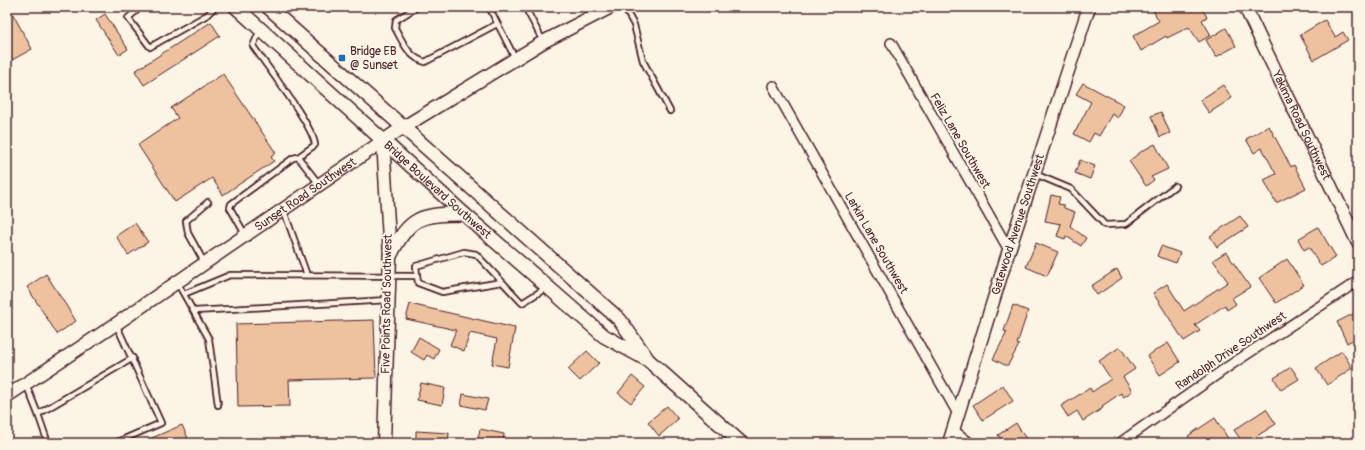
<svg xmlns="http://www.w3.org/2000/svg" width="1365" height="450" font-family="Pangolin,sans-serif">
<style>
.building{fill:#efc29f;stroke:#4a1f2b}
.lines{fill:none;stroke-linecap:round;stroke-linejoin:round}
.service-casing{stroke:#4a1f2b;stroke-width:8}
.minor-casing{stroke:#4a1f2b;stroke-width:12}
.tertiary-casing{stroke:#4a1f2b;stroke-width:15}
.secondary-casing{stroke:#4a1f2b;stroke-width:16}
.service{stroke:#fcf5e5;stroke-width:4.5}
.minor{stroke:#fcf5e5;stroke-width:9}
.tertiary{stroke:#fcf5e5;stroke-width:12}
.secondary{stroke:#fcf5e5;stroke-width:13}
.poi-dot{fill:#1f6fb2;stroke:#fcf5e5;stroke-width:1.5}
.labels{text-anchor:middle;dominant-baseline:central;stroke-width:4;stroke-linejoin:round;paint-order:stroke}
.poi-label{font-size:12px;fill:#4a1f2b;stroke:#fcf5e5;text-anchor:start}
.street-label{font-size:12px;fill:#4a1f2b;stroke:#fcf5e5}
</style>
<rect width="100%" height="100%" fill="#fcf5e5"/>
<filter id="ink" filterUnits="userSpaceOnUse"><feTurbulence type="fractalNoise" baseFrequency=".025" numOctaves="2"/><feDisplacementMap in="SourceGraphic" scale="8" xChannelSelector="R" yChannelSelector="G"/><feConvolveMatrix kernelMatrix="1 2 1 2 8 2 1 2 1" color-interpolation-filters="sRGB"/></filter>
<g filter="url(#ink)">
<!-- building -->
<path class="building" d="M7,7h2l23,42 -20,11 -5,-10z
M1151,7h50l6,10 -5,3 9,15 -12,7 -10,-15 -22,11 -1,-2 -25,15 -8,-15 26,-15z
M105,14l23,35 -9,6 -23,-35z
M1325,20l10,17 8,-5 5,8 -34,20 -14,-25z
M211,22l9,14 -76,49 -9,-14z
M1226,28l10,18 -20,11 -10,-17z
M223,74l53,79 -5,4 3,4 -51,34 -11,-17 -37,24 -37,-57 40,-27 -7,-10z
M1083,83l41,22 -6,13 -6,-4 -13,22 -5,-3 -5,9 -15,-8 17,-32 -15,-8z
M1223,85l9,13 -23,15 -9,-13z
M1161,112l9,21 -10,4 -9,-21z
M1269,126l22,41 3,-2 12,23 -30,15 -12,-23 12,-6 -14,-26 -8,5 -8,-14z
M1155,144l13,25 -17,8 3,3 -8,6 -17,-25 13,-10z
M1080,160l15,6 -5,13 -15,-6z
M1051,195l9,2 -2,7 6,1v3l11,4 -5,14 16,12 -5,8 -15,-10 -1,3 -8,-3 4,-12 -16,-3z
M1240,216l8,11 -31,20 -7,-11z
M135,223l13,19 -20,13 -12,-19z
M1318,227l18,30 -15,9 -12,-19 -5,3 -6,-11z
M1036,243l22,9 -11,24 -21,-9z
M1161,246l19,7 -4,10 -19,-7z
M1226,252l24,35 -18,11 4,6 -9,6 -2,-5 -30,20 5,6 -16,10 -31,-48 14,-9 17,27 44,-29 -15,-22z
M1287,259l17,26 -28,18 -17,-25z
M1117,269l5,9 -25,17 -6,-9z
M46,274l30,47 -19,13 -30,-47z
M410,304l105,24 -7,39 -16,-3 5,-25 -27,-6 -6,18 -14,-6 6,-15 -50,-11z
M1013,305l15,6 -11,33 2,1 -11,20h-3l-12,-6 14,-27 -3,-1z
M1355,313l3,6v18l-11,6 -10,-21z
M374,320l2,58 -87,2 1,26 -52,1 -2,-83z
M419,337l20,12 -5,10 -7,-4 -3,5 -13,-8z
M1168,343l12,19 -20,13 -13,-19z
M1120,347l15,22 -12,8 9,14 -8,6 -3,-4 -19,13 1,2 -20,13 -6,-10 -9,6 -7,-11 29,-18 2,4 19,-13 -12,-18z
M587,351l12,12 -19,18 -12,-12z
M1342,351l10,17 -25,17 -11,-17z
M1291,367l8,12 -18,11 -7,-12z
M632,376l13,11 -14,16 -13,-10z
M421,383l24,5 -3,17 -25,-5z
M1003,385l10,16 -30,19 -10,-15z
M463,394l25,5 -3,11 -24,-5z
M667,406l11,13 -19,17 -11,-14z
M1266,409l10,15 -30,19h-3l-9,-13z
M1215,418l16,25h-38l-5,-7z
M1016,423l10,16 -5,4h-17l-6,-8z
M182,425l8,18h-50z
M480,429l24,5 -1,9h-26z
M416,431l33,2 -1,10h-32z"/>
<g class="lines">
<defs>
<path id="service" d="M141,7l-13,11 22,29 57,-32 8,-8
M417,7l-21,13 -1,8c8,14 13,29 30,34l72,-38
M489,7l26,51
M525,7l18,34
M624,7l10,18 9,36 27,50
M260,30l-7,16c13,19 61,81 62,99l-17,12
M1035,174l36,15 34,36 21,-1 49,-38
M284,211l23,64
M245,234l-15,-26 1,-4 62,-46 5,-1 21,27
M204,262l-16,-29 -2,-12 22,-19
M502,282l-60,10 -24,-9 -2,-17 48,-14 12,2 46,49 24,-15
M178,284l31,55 9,66
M184,294l46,-19 187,1
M194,311l194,-11
M26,384l12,30 95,-56
M38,414l10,29
M115,443l46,-20 -45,-99"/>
<path id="minor" d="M891,43l118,207
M773,86l184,326
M953,430l17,13
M1120,443l109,-77 129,-85"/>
<g id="tertiary">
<path id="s1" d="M1245,7l113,236"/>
<path d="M383,141l7,115 -6,187"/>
<path id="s2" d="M7,396l109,-72 286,-196 141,-86 68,-35"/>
<path id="s3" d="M949,443l60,-193 80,-243"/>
</g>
<g id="secondary">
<path id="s4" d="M236,7l228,207 140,122 44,24 93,83"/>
<path d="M268,7l352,313 26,37"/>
<path d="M390,256c20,-40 31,-42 74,-42"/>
</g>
</defs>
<!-- service casing -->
<use href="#service" class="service-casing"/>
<!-- minor casing -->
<use href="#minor" class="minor-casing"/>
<!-- tertiary casing -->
<use href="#tertiary" class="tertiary-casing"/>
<!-- secondary casing -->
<use href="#secondary" class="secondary-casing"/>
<!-- service -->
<use href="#service" class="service"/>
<!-- minor -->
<use href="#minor" class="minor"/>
<!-- tertiary -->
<use href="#tertiary" class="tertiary"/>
<!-- secondary -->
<use href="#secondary" class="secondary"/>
</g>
</g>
<!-- markers -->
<rect class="poi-dot" x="338" y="54" width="8" height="8" rx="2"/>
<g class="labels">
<!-- poi labels -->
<g class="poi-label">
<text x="350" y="51">Bridge EB<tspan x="350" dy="14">@ Sunset</tspan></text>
</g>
<!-- street labels -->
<g class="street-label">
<text stroke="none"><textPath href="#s1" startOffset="131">Yakima Road Southwest</textPath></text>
<text transform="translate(960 141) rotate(60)">Feliz Lane Southwest</text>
<text stroke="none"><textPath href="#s4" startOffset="272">Bridge Boulevard Southwest</textPath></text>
<text stroke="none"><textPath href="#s2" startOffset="360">Sunset Road Southwest</textPath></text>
<text stroke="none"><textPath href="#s3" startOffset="229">Gatewood Avenue Southwest</textPath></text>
<text transform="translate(876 243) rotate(60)">Larkin Lane Southwest</text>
<text transform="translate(387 304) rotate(-89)">Five Points Road Southwest</text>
<text transform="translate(1231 351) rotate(-34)">Randolph Drive Southwest</text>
</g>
</g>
<!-- margin -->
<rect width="1365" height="450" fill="none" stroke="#fcf5e5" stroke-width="24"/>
<rect x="12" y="12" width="1341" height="426" fill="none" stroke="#4a1f2b" stroke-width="1.5" filter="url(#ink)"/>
</svg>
